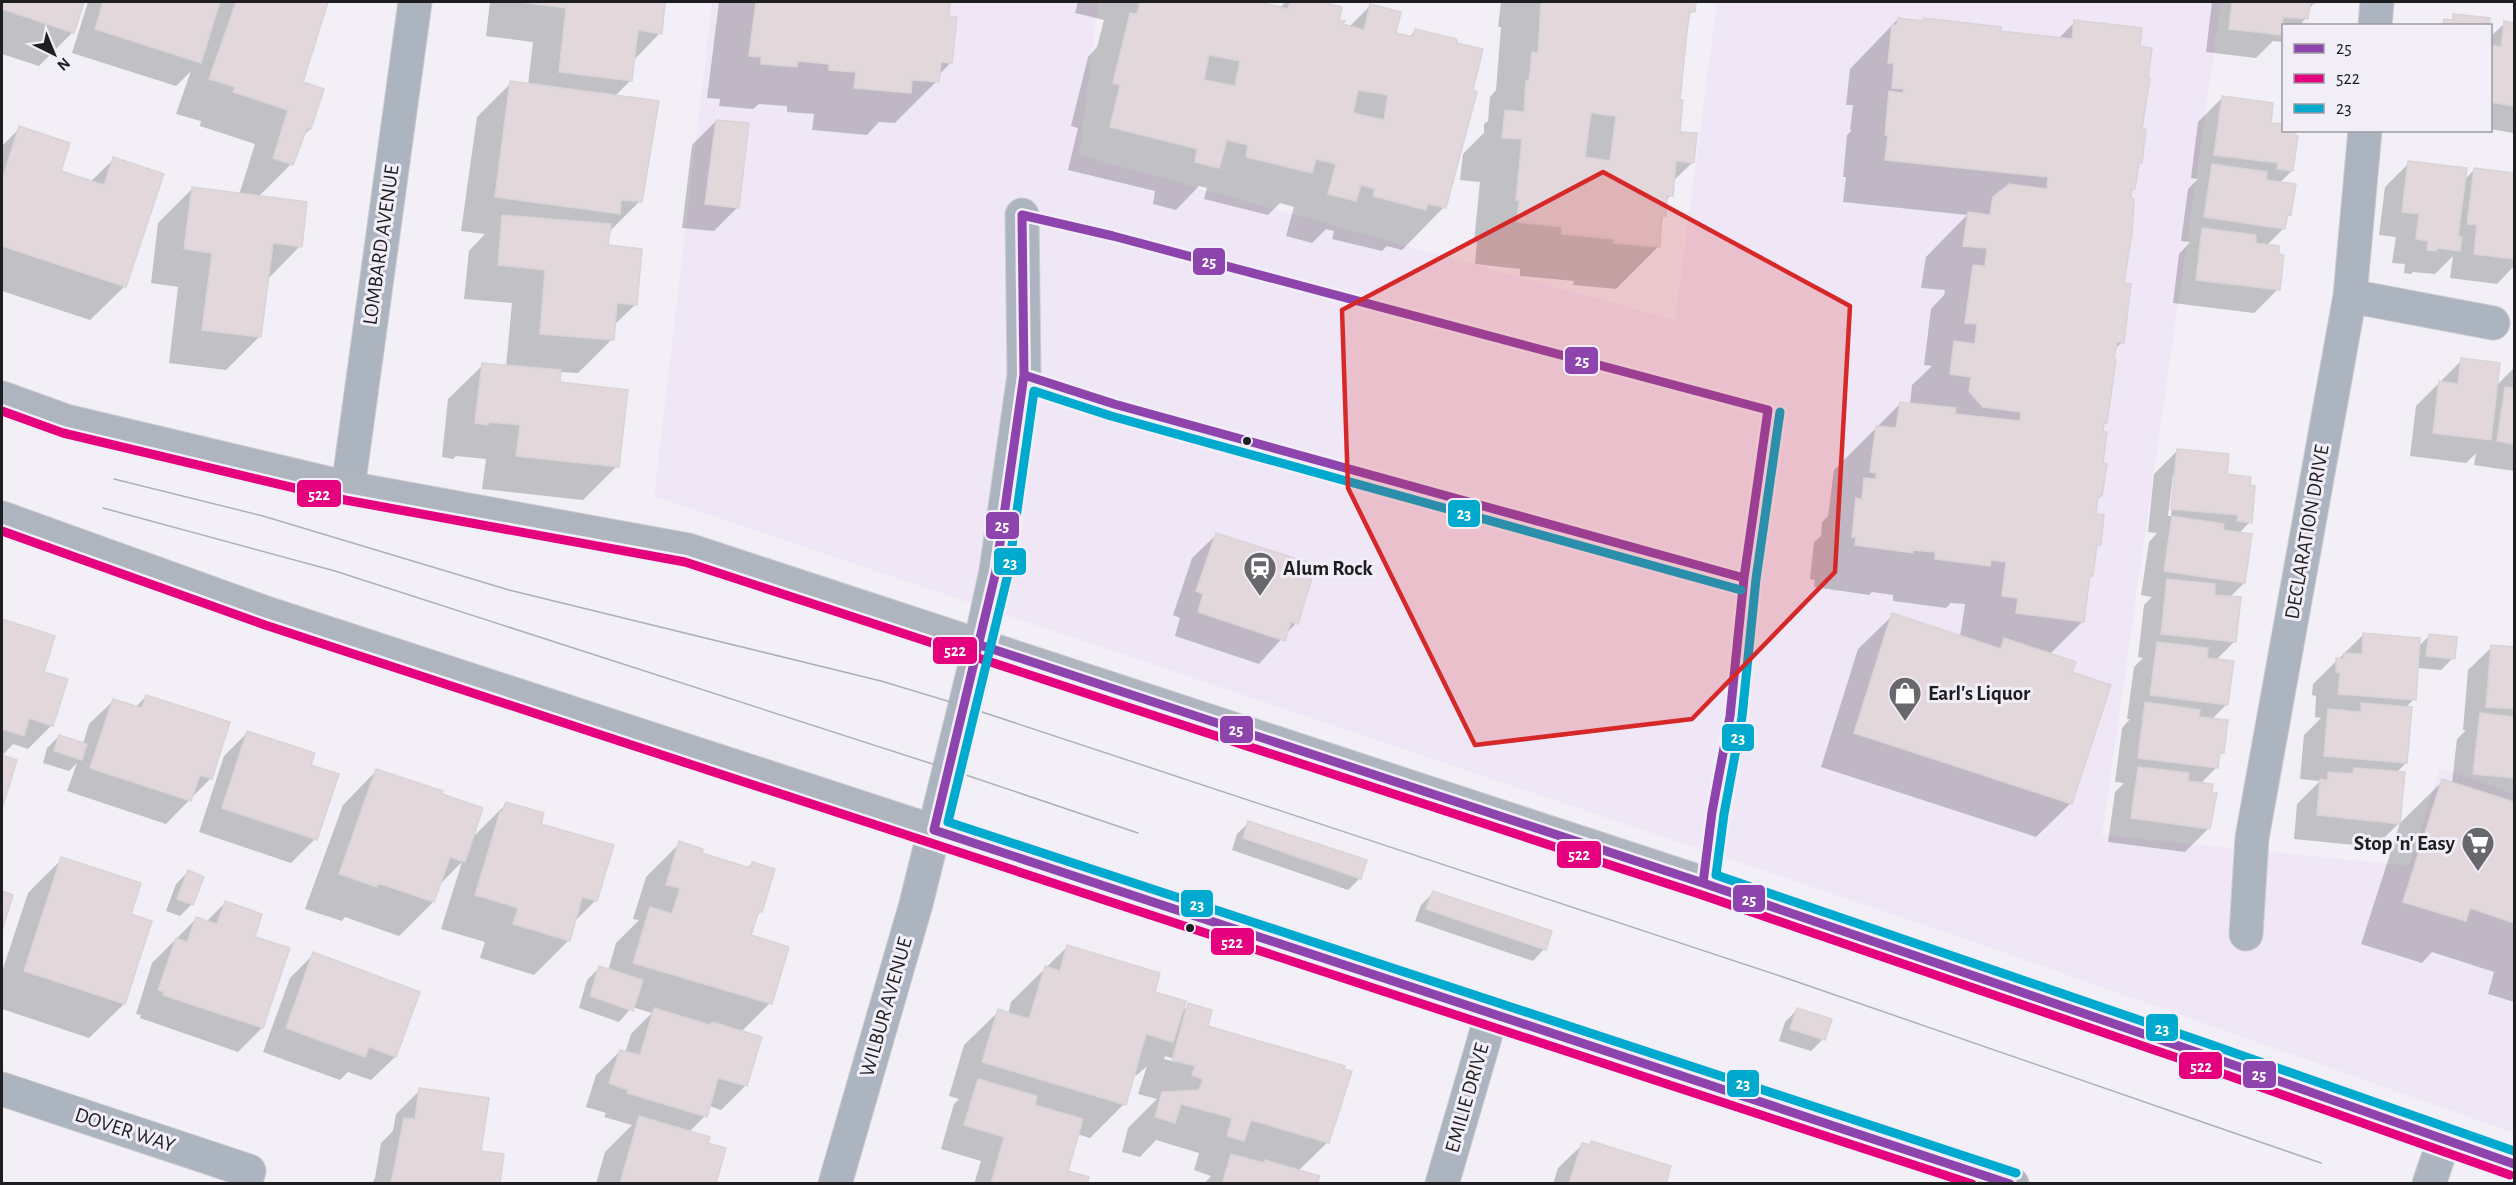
<svg xmlns="http://www.w3.org/2000/svg" width="2516" height="1185" font-family="'Alegreya Sans',sans-serif">
<style>
.commercial{fill:#efe7f5}
.shadow{fill:#0003;fill-rule:evenodd}
.building{fill:#e2d7da;stroke:#d8d4d7;stroke-width:1.5;fill-rule:evenodd}
.lines{fill:none;stroke-linecap:round;stroke-linejoin:round}
.minor-casing{stroke:#cccbcf;stroke-width:35}
.primary-casing{stroke:#cccbcf;stroke-width:35}
.minor{stroke:#abb4bf;stroke-width:33}
.primary{stroke:#aeb5bf;stroke-width:33}
.tram{stroke:#aeb0b7;stroke-width:1.5}
.bus-1-casing{stroke:#f1eef8;stroke-width:14}
.bus-2-casing{stroke:#f1eef8;stroke-width:14}
.bus-3-casing{stroke:#f1eef8;stroke-width:14}
.bus-1{stroke:#8e44ad;stroke-width:9}
.bus-2{stroke:#e5007d;stroke-width:9}
.bus-3{stroke:#00a9ce;stroke-width:9}
.marked{fill:#d62828;fill-opacity:0.2;stroke:#d62828;stroke-width:4.5;stroke-linejoin:round}
.bus-dot{fill:#1e1d20;stroke:#f1eef8;stroke-width:2}
.labels{text-anchor:middle;dominant-baseline:central;stroke-width:6;stroke-linejoin:round;paint-order:stroke}
.street-label{font-size:21px;fill:#1e1d20;stroke:#f1eef8}
.poi-label{font-size:21px;font-weight:bold;fill:#1e1d20;stroke:#f1eef8;text-anchor:start}
.line-badge{stroke:#f1eef8;stroke-width:2}
.badge-label{font-size:16px;text-anchor:middle;font-weight:bold;fill:#fff}
</style>
<rect width="100%" height="100%" fill="#f2f0f6"/>
<!-- commercial -->
<path class="commercial" d="M712,2h386l-19,153 596,165 42,-318h504l-119,833 307,31 31,-98 74,26v339l-554,-196 -1306,-441z"/>
<!-- shadow -->
<path class="shadow" d="M2,2h80l-9,30 -34,34 -37,-12z
M88,2h239l-26,81 9,46 -8,8 -11,27 -33,33 42,49 -33,34 -7,56 -34,34 -57,-7 9,-76 -27,-4 7,-60 34,-34 47,6 16,-51 -55,-18 1,-5 -25,-7 15,-43 -15,15 -104,-33z
M490,2h174l-4,31 -27,28 -2,19 -17,17 26,104 -32,32 -1,14 29,57 -23,22 -1,13 -34,34 -18,-1 -2,12 59,82 -34,34 -101,-11 4,-30 -30,-3 -3,3 -11,-2 6,-58 35,-34 23,2 6,-64 -48,-4 5,-48 16,-17 -24,-3 16,-114 34,-34 17,2 5,-43 -47,-6z
M719,2h229l-1,16 4,44 -13,14 -1,5 -42,42 -16,-1 -12,13 -55,-5 2,-16 -27,-2v-6l-28,-2 -6,5 -34,-3 1,-7 -13,-1z
M1078,2h180v1l21,5 7,-6h30l24,6 -3,13 4,5 8,1 22,-22 23,29 14,4 8,-7 28,176 -42,43 -15,-4 -5,5 -50,-12 2,-8 -8,-2 -14,14 -26,-7 8,-29 -14,-4 -12,12 -64,-16 3,-11 -8,-2 -23,24 -23,-6 2,-13 -87,-21 10,-42 -7,-2 17,-69 9,-10 7,-27 -29,-7z
M1501,2h193l-1,9 -5,5 -10,86v31l15,29 -21,20 -1,13 -6,7 -7,45 -42,42 -43,-4 1,-4 -54,-5v-7l-45,-5 2,-22h-3l6,-60 -20,-2 3,-26 21,-21v-9l4,-3 2,-24 6,-7 5,-63h-3z
M2212,2h103l-7,8 -2,8 -7,8h-15l-2,16 -9,-1 -17,17 -50,-6z
M1898,19l24,3 2,-2 75,12 59,7 17,-17 64,25 2,115 -4,4 -3,23 -4,3 -8,93v57l-8,8 -8,72 -4,4 -1,70 -5,5 -2,14 5,29 -4,4 -3,28 -4,4 -5,41 -34,34 22,18v130l-35,34 -215,-70 37,-118 35,-34 67,22 5,-33 -14,-1 -5,5 -53,-7v-6l-21,-3 -3,3 -55,-8 1,-7 -5,-1 4,-37 7,-6 1,-14 6,-6 6,-46 67,-67 9,1 2,-19 20,-19 -8,-1 7,-56 13,-14 1,-5 -24,-2 5,-31 41,-42 -124,-13 3,-25h-3l4,-42 5,-5h-2l3,-25h-7l4,-36z
M2505,23l9,1v107l-1,2 -23,-4v-92z
M2222,98l62,32 8,41 -13,12 15,2 -4,30 -5,4 -1,9 -18,18 12,43 -24,24 -81,-10 6,-49 11,-12 -9,-1 7,-52 10,-10 -7,-1 7,-56z
M716,121l22,86 -24,24 -32,-3 10,-83z
M20,128l39,44 31,10 24,-23 11,127 -35,34 -88,-29v-145z
M2409,163l55,17 11,-11 39,5v92l-17,18 -47,-6 3,-22 -18,18 -22,-2 -2,2 -7,-1 1,-9 -13,-1 4,-26 -17,-2 6,-48z
M2462,360l34,26 18,-18v103l-40,-6 2,-12 -10,10 -56,-7 6,-50z
M2178,450l47,26 25,46 -12,12 6,49 -15,15 6,43 -20,20 12,43 -16,16 11,32 -4,4 -2,12 -16,16 9,44 -24,24 -77,-10 7,-50 9,-9 -9,-1 7,-54 8,-9h-3l7,-52 9,-9 -5,-1 6,-52 8,-8 -11,-2 8,-53 8,-9 -9,-1 6,-58zM2173,475h3l-5,41h-3z
M1216,535l80,88 -37,41 -84,-28 5,-18 -7,-3 19,-57z
M2,621l51,16 -11,36 10,52 -24,24 -15,-5 -11,12z
M2364,634l54,13 11,-11 24,22 -12,12 -24,-2 -3,31 -9,9 1,55 -10,10 3,50 -24,24 -81,-8 3,-35 23,-23 -20,-2 4,-44 17,-17 -6,-1 1,-21 -4,-1 1,-11z
M2492,647l22,1v354l-26,-8 6,-22 -62,-20 -10,11 -61,-19 39,-121 43,-42 9,2 5,-44 9,-9h-3l5,-60z
M146,696l65,82 -45,46 -99,-33 10,-28 -8,8 -26,-8 4,-15 12,-12 24,8 6,-20 24,-23 22,7z
M248,732l61,34 6,73 -24,24 -92,-31 25,-76z
M2,756l13,5 -13,43z
M377,770l63,25 31,44 36,-36 32,22 57,75 -23,23 -5,18 -34,34 -54,-17 5,-16 -44,-13 21,-67 -24,24 -5,16 -34,34 -54,-19 -3,4 -37,-12 38,-104z
M1249,822l111,56 -12,12 -116,-40 5,-16z
M680,843l20,11 47,14 5,-5 9,48 -6,6 -6,19 21,67 -29,29 19,6 -15,48 -24,24 -12,-4 -4,10 -16,16 17,12 8,40h-118l9,-32 27,-27 -28,-8 2,-4 -20,-6 10,-32 24,-24 5,2 6,-19 21,-21 -20,-6 -13,15 -40,-14 8,-28 12,-12 9,3 8,-28 23,-23 -6,-1 13,-42z
M62,859l67,56 21,7 -26,82 -35,34 -87,-29v-37l26,-79z
M188,872l4,32 -12,12 -14,-5 10,-27z
M1433,893l111,56 -11,12 -118,-40 6,-16z
M225,903l28,35 9,90 -24,24 -98,-34 1,-3 -5,-1 16,-51 44,-44 10,3z
M1067,947l86,46 27,20 9,-8 17,22 122,115 -30,29 18,13h-112l7,-8 -17,-6 5,-17 -43,-13 -16,17 -18,-5 6,-24 29,-29 -19,-5 9,-28 -10,9 -4,-1 -9,30 -34,34 -13,-4 -11,38 20,12h-112l7,-23 -40,-12 13,-45 5,-5 -10,-3 15,-51 35,-34 9,3 3,-12zM1165,1056l10,3v3l-11,-3z
M314,954l81,103 -24,23 -23,-8 -8,8 -77,-28 27,-74z
M1797,1010l26,29 -12,12 -32,-10 6,-19z
M420,1090l59,63 19,31h-126l3,-6 6,-35 12,-12 3,-17z
M1592,1142l72,42h-111l5,-16 24,-23 6,1z"/>
<!-- building -->
<path class="building" d="M2,2h82l-10,31 -72,-24z
M103,2h117l-19,61 -106,-34z
M236,2h92l-25,80 21,7 -13,40 -4,-1 -14,37 -20,-7 15,-48 -55,-18 2,-5 -26,-8z
M520,2h145l-3,32 -24,-4 -6,51 -73,-9 7,-64z
M756,2h194l-1,14 8,1 -5,46 -11,-1 -2,20 -27,-2 -1,13 -57,-5 2,-16 -27,-2v-6l-31,-3 -1,6 -36,-3v-7l-12,-1z
M1140,2h120l28,7 2,-7h32l20,5 -3,13 6,1 -2,3 21,6 6,-26 31,8 -5,21 17,4 2,-8 42,10v4l26,6 -10,41 4,2 -31,116 -18,-4 -2,6 -53,-14 2,-7 -14,-4 -5,16 -28,-7 8,-30 -20,-5 -4,14 -66,-16 2,-12 -21,-5 -8,28 -24,-6 2,-13 -87,-22 10,-42 -7,-2 17,-70 7,1zM1209,55l31,6 -5,25 -31,-6zM1358,90l30,5 -4,25 -31,-7z
M1541,2h155l-1,10 -5,-1 -3,20 -7,69h3l-3,32 17,1 -3,30 -18,-2 -3,35h-6l-1,20h-4l-2,31 -46,-4 1,-4 -53,-5v-7l-45,-5 2,-22h-3l6,-61 -20,-1 3,-28 19,2 2,-32 3,1 3,-29 6,1zM1591,113l25,3 -6,45 -25,-4z
M2232,2h85l-1,1h-6l-2,16 -25,-2 -2,18 -52,-6z
M2453,14l37,4 -1,8h-46l1,-7 9,1z
M1898,18l25,3 1,-3 77,9v4l71,8 2,-19 68,8 -2,18 12,2 -4,30h2l-8,51h4l-4,34h-3l-4,26h-4v9l3,1 -2,34 -8,50 7,1 -7,59 -7,-1 -3,17 2,1 -9,63 -3,-1 -1,10h4l-4,31 4,1 -5,32h-4l-2,18 8,1 -3,30h-4l-4,31 -3,-1 -6,47 -68,-9 2,-15 -16,-2 4,-34 -15,-2 -1,6 -55,-7v-7l-22,-2v3l-58,-8 1,-8h-4l4,-39 6,2 2,-22 12,1v-6l-6,-1 6,-46 20,2 4,-26 56,6 -1,6 65,7 1,-9 -38,-5 -14,-16 2,-14 -21,-3 4,-33 21,3 2,-20 -12,-1 8,-58 12,1 2,-18 -24,-2 5,-34 22,3 3,-18 16,-13 38,5 1,-12 -163,-17 3,-25h-3l4,-44 14,2 1,-4 -12,-1 2,-25h-6l4,-38h5z
M2504,21l10,2v83l-24,-4v-57l11,2z
M510,81l149,20 -17,101 -21,-2 -1,14 -125,-17z
M2222,96l51,7 -2,20 13,1v6h11l-1,5 4,1 -5,35 -16,-2 1,-6 -64,-8z
M716,120l33,3 -10,85 -34,-4z
M19,126l51,17 -9,28 43,14 9,-28 51,17 -38,113 -124,-41v-66z
M2408,161l59,7 -9,68 4,1 -2,14 -23,-3 -1,3 -9,-1 1,-9 -12,-2 3,-25 -17,-2z
M2212,164l55,8 -1,8 30,4 -5,31 -3,-1 -3,15 -81,-12z
M2474,168l40,5v86l-40,-5 3,-29 -10,-1z
M192,187l115,15 -5,45 -29,-4 -12,94 -59,-7 10,-77 -28,-4z
M502,215l109,9 -3,21 34,4 -5,56 -20,-2 -3,37 -74,-6 5,-64 -47,-5z
M2202,228l54,7v8l23,3v8l5,1 -4,35 -84,-10z
M2461,358l39,5 -9,77 -58,-7 6,-52 19,3z
M482,363l79,7 -1,12 68,8 -9,77 -103,-11 4,-31 -31,-3 -1,3 -13,-2z
M2505,387l9,1v56l-17,-3z
M2177,449l52,5 -2,20 24,3 -1,8 5,1 -3,37 -15,-2 1,-6 -67,-6z
M2172,516l52,8 -1,6 29,4 -7,49 -81,-12z
M1216,533l100,32 -18,59 -7,-2 -6,19 -87,-29 5,-18 -7,-3z
M2167,579l48,5v11l26,2 -5,45 -75,-8z
M1892,613l109,36 3,-11 72,24 -4,10 39,13 -39,119 -218,-71z
M2,619l53,17 -11,36 24,7 -15,47 -24,-8 -5,18 -22,-7z
M2363,633l57,5 -4,62 -78,-6 2,-21 -4,-1v-14l8,1v-6l18,1z
M2429,634l28,3 -2,22 -29,-3z
M2157,642l51,6 -1,10 27,3 -6,44 -78,-10z
M2491,645l23,2v62l-28,-2z
M146,695l84,27 -18,57 -12,-4 -9,26 -101,-33 23,-69 29,9z
M2145,702l55,8 -1,7 29,3 -4,33h-4l-2,15 -80,-10z
M2361,703l51,4 -5,56 -83,-7 4,-47 33,3z
M2480,713l34,4v61l-41,-4z
M247,731l68,22 -4,12 28,9 -22,66 -95,-32z
M59,735l28,9 -5,16 -28,-9z
M2,755l15,5 -15,49z
M2138,767l51,6 -1,8 25,3 -1,9h5l-7,36 -79,-11z
M2354,768l51,4 -5,52 -83,-9 3,-36 8,1v-8l25,2z
M376,769l67,22 -1,3 41,14 -18,54 -15,-5 -16,45 -56,-19 -1,4 -38,-13z
M2442,779l72,23v121l-44,-15 -4,13 -63,-19z
M506,802l38,11 -3,11 73,21 -17,56 -15,-4 -12,44 -57,-17 5,-16 -43,-13 25,-83h2z
M1248,821l119,39 -6,19 -118,-41z
M679,841l24,8 -1,4 48,15 2,-6 23,7 -13,43 -3,-1 -8,24 38,12 -17,57 -139,-41 17,-56 22,7 8,-26 -14,-3z
M61,857l80,26 -10,31 21,7 -27,83 -101,-33z
M188,870l16,7 -11,28 -16,-6z
M2,891l11,4 -11,36z
M1433,891l119,40 -6,19 -120,-41z
M225,901l37,13 -7,23 35,11 -27,80 -100,-33 1,-3 -6,-2 18,-52 11,4 9,-25 21,7z
M1067,945l93,28 -5,19 31,9 -13,41 -27,-8 -20,71 -144,-43 16,-53 31,10 16,-53 15,5z
M313,952l107,40 -24,65 -27,-10 -4,10 -79,-29z
M599,966l44,14 -10,31 -43,-15z
M1188,1003l24,7 -4,16 137,40 -1,3 8,2 -23,72 -78,-23 -7,21 -17,-5 5,-18 -51,-14 -6,19 -20,-6 7,-25 37,-2 4,-11 -11,-4 3,-9 -23,-6z
M654,1008l56,17 2,-3 50,15 -15,49 -29,-8 -11,39 -80,-24 1,-3 -19,-7 11,-33 20,5z
M1797,1008l35,11 -7,21 -35,-11z
M978,1079l59,17 -2,9 48,14 -15,52 21,6 -2,7h-96l13,-47 -40,-12z
M419,1088l70,10 -8,53 23,3 -4,30h-109l13,-66 11,1z
M639,1116l71,21 -2,6 18,5 -10,36h-96z
M1591,1141l80,25 -5,18h-97l13,-41 8,2z
M1231,1154l33,9 1,-3 55,16 -3,8h-95z"/>
<g class="lines">
<defs>
<path id="minor" d="M2375,26l2,-24
M2350,296l143,27
M348,488l67,-486
M2246,934l6,-96 98,-542 15,-166
M2,1089l247,82 -4,13
M835,1184l81,-280 64,-259 16,-74 28,-196 -2,-160
M1442,1184l50,-171
M2429,1184l15,-44"/>
<path id="primary" d="M2,398l64,23 282,67 340,62 1015,333 505,173 306,108
M2,518l267,96 1743,570"/>
</defs>
<!-- minor casing -->
<use href="#minor" class="minor-casing"/>
<!-- primary casing -->
<use href="#primary" class="primary-casing"/>
<!-- minor -->
<use href="#minor" class="minor"/>
<!-- primary -->
<use href="#primary" class="primary"/>
<!-- tram -->
<path class="tram" d="M114,479l149,37 246,74 372,91 83,25 822,272 535,185
M103,508l232,63 613,198 190,64"/>
<defs>
<path id="bus-1" d="M1022,215l91,21 655,174
M1024,375l90,29 630,174
M980,645l723,238 505,173 306,108
M934,830l1076,354
M934,830l62,-259 28,-196 -2,-160
M1703,883l9,-71 18,-96 14,-138 24,-168"/>
<path id="bus-2" d="M2,411l61,22 282,67 340,62 1014,332 505,173 306,108
M2,531l263,94 1707,559"/>
<path id="bus-3" d="M1780,412l-24,167 -14,138 -18,97 -8,61 496,170 302,106
M1741,590l-630,-174 -77,-25 -26,183 -60,248 1068,351"/>
</defs>
<!-- bus-1 casing -->
<use href="#bus-1" class="bus-1-casing"/>
<!-- bus-2 casing -->
<use href="#bus-2" class="bus-2-casing"/>
<!-- bus-3 casing -->
<use href="#bus-3" class="bus-3-casing"/>
<!-- bus-1 -->
<use href="#bus-1" class="bus-1"/>
<!-- bus-2 -->
<use href="#bus-2" class="bus-2"/>
<!-- bus-3 -->
<use href="#bus-3" class="bus-3"/>
</g>
<!-- marked area -->
<path class="marked" d="M1603,172l247,134 -15,266 -143,147 -217,26 -127,-257 -6,-178z"/>
<!-- icons -->
<defs>
<symbol id="station-pin" viewBox="-11 -11 22 30"><path d="M0 17L-7.5 6A9.5 9.5 0 1 1 7.5 6Z" fill="#68676b" stroke="#f1eef8"/><path d="M-3-6H3Q5-6 5-4V2Q5 4 3 4L4.5 6H3L1.5 4h-3L-3 6H-4.5L-3 4Q-5 4-5 2V-4Q-5-6-3-6ZM-3.5-4v3h7v-3ZM-3.5 1v1.5H-2V1ZM2 1v1.5H3.5V1Z" fill="#fff"/></symbol>
<symbol id="shop-pin" viewBox="-11 -11 22 30"><path d="M0 17L-7.5 6A9.5 9.5 0 1 1 7.5 6Z" fill="#68676b" stroke="#f1eef8"/><path d="M-5-2.5h2.3a2.7 3.5 0 0 1 5.4 0H5L5.5 6h-11ZM-1.5-2.5h3a1.5 2.3 0 0 0-3 0Z" fill="#fff"/></symbol>
<symbol id="supermarket-pin" viewBox="-11 -11 22 30"><path d="M0 17L-7.5 6A9.5 9.5 0 1 1 7.5 6Z" fill="#68676b" stroke="#f1eef8"/><path d="M-6-5.5h2.5l.6 2H6L4.5 2H-2.5L-4.4-4H-6ZM-1.5 3.2a1.3 1.3 0 1 0 .1 0ZM3 3.2a1.3 1.3 0 1 0 .1 0Z" fill="#fff"/></symbol>
</defs>
<g fill-rule="evenodd">
<use href="#station-pin" x="1241" y="549" width="38" height="52"/>
<use href="#shop-pin" x="1886" y="674" width="38" height="52"/>
<use href="#supermarket-pin" x="2459" y="824" width="38" height="52"/>
</g>
<!-- markers -->
<g class="bus-dot">
<circle cx="1247" cy="441" r="5"/>
<circle cx="1190" cy="928" r="5"/>
</g>
<g class="labels">
<!-- street labels -->
<g class="street-label">
<text transform="translate(381 245) rotate(-82)">LOMBARD AVENUE</text>
<text transform="translate(2307 532) rotate(-80)">DECLARATION DRIVE</text>
<text transform="translate(886 1007) rotate(-74)">WILBUR AVENUE</text>
<text transform="translate(1467 1098) rotate(-74)">EMILIE DRIVE</text>
<text transform="translate(125 1130) rotate(18)">DOVER WAY</text>
</g>
<!-- poi labels -->
<g class="poi-label">
<text x="1283" y="568">Alum Rock</text>
<text x="1928" y="693">Earl's Liquor</text>
<text x="2455" y="843" text-anchor="end">Stop 'n' Easy</text>
</g>
</g>
<g class="line-badge">
<rect x="1192" y="247" width="34" height="29" rx="6" fill="#8e44ad"/>
<rect x="1564" y="346" width="35" height="29" rx="6" fill="#8e44ad"/>
<rect x="296" y="479" width="46" height="29" rx="6" fill="#e5007d"/>
<rect x="1447" y="499" width="34" height="29" rx="6" fill="#00a9ce"/>
<rect x="985" y="511" width="35" height="29" rx="6" fill="#8e44ad"/>
<rect x="993" y="547" width="34" height="29" rx="6" fill="#00a9ce"/>
<rect x="932" y="636" width="46" height="29" rx="6" fill="#e5007d"/>
<rect x="1219" y="715" width="35" height="29" rx="6" fill="#8e44ad"/>
<rect x="1721" y="723" width="34" height="29" rx="6" fill="#00a9ce"/>
<rect x="1556" y="840" width="46" height="29" rx="6" fill="#e5007d"/>
<rect x="1732" y="884" width="34" height="29" rx="6" fill="#8e44ad"/>
<rect x="1180" y="889" width="34" height="29" rx="6" fill="#00a9ce"/>
<rect x="1210" y="927" width="45" height="29" rx="6" fill="#e5007d"/>
<rect x="2145" y="1013" width="34" height="29" rx="6" fill="#00a9ce"/>
<rect x="2178" y="1051" width="45" height="29" rx="6" fill="#e5007d"/>
<rect x="2242" y="1060" width="35" height="29" rx="6" fill="#8e44ad"/>
<rect x="1726" y="1069" width="34" height="29" rx="6" fill="#00a9ce"/>
</g>
<g class="badge-label">
<text x="1209" y="267">25</text>
<text x="1582" y="366">25</text>
<text x="319" y="500">522</text>
<text x="1464" y="519">23</text>
<text x="1002" y="531">25</text>
<text x="1010" y="568">23</text>
<text x="955" y="656">522</text>
<text x="1236" y="735">25</text>
<text x="1738" y="743">23</text>
<text x="1579" y="860">522</text>
<text x="1749" y="905">25</text>
<text x="1197" y="910">23</text>
<text x="1232" y="948">522</text>
<text x="2162" y="1034">23</text>
<text x="2201" y="1072">522</text>
<text x="2259" y="1080">25</text>
<text x="1743" y="1089">23</text>
</g>
<!-- border -->
<rect width="2516" height="1185" fill="none" stroke="#1e1d20" stroke-width="6"/>
<!-- legend -->
<rect x="2282" y="24" width="210" height="108" fill="#f1eef8" stroke="#9d9aa2" stroke-width="1.5"/>
<rect x="2294" y="44" width="30" height="9" fill="#8e44ad" stroke="#9d9aa2" stroke-width="1.5"/>
<text x="2336" y="54" font-size="18" fill="#1e1d20">25</text>
<rect x="2294" y="74" width="30" height="9" fill="#e5007d" stroke="#9d9aa2" stroke-width="1.5"/>
<text x="2336" y="84" font-size="18" fill="#1e1d20">522</text>
<rect x="2294" y="104" width="30" height="9" fill="#00a9ce" stroke="#9d9aa2" stroke-width="1.5"/>
<text x="2336" y="114" font-size="18" fill="#1e1d20">23</text>
<!-- north arrow -->
<g transform="translate(54 54) rotate(137)" stroke="#f1eef8" stroke-width="4.5" paint-order="stroke">
<path d="M0-4.5L10 22L0 15L-10 22Z" fill="#1e1d20"/>
<text y="-9" font-size="16" font-weight="bold" text-anchor="middle" fill="#1e1d20">N</text>
</g>
</svg>
